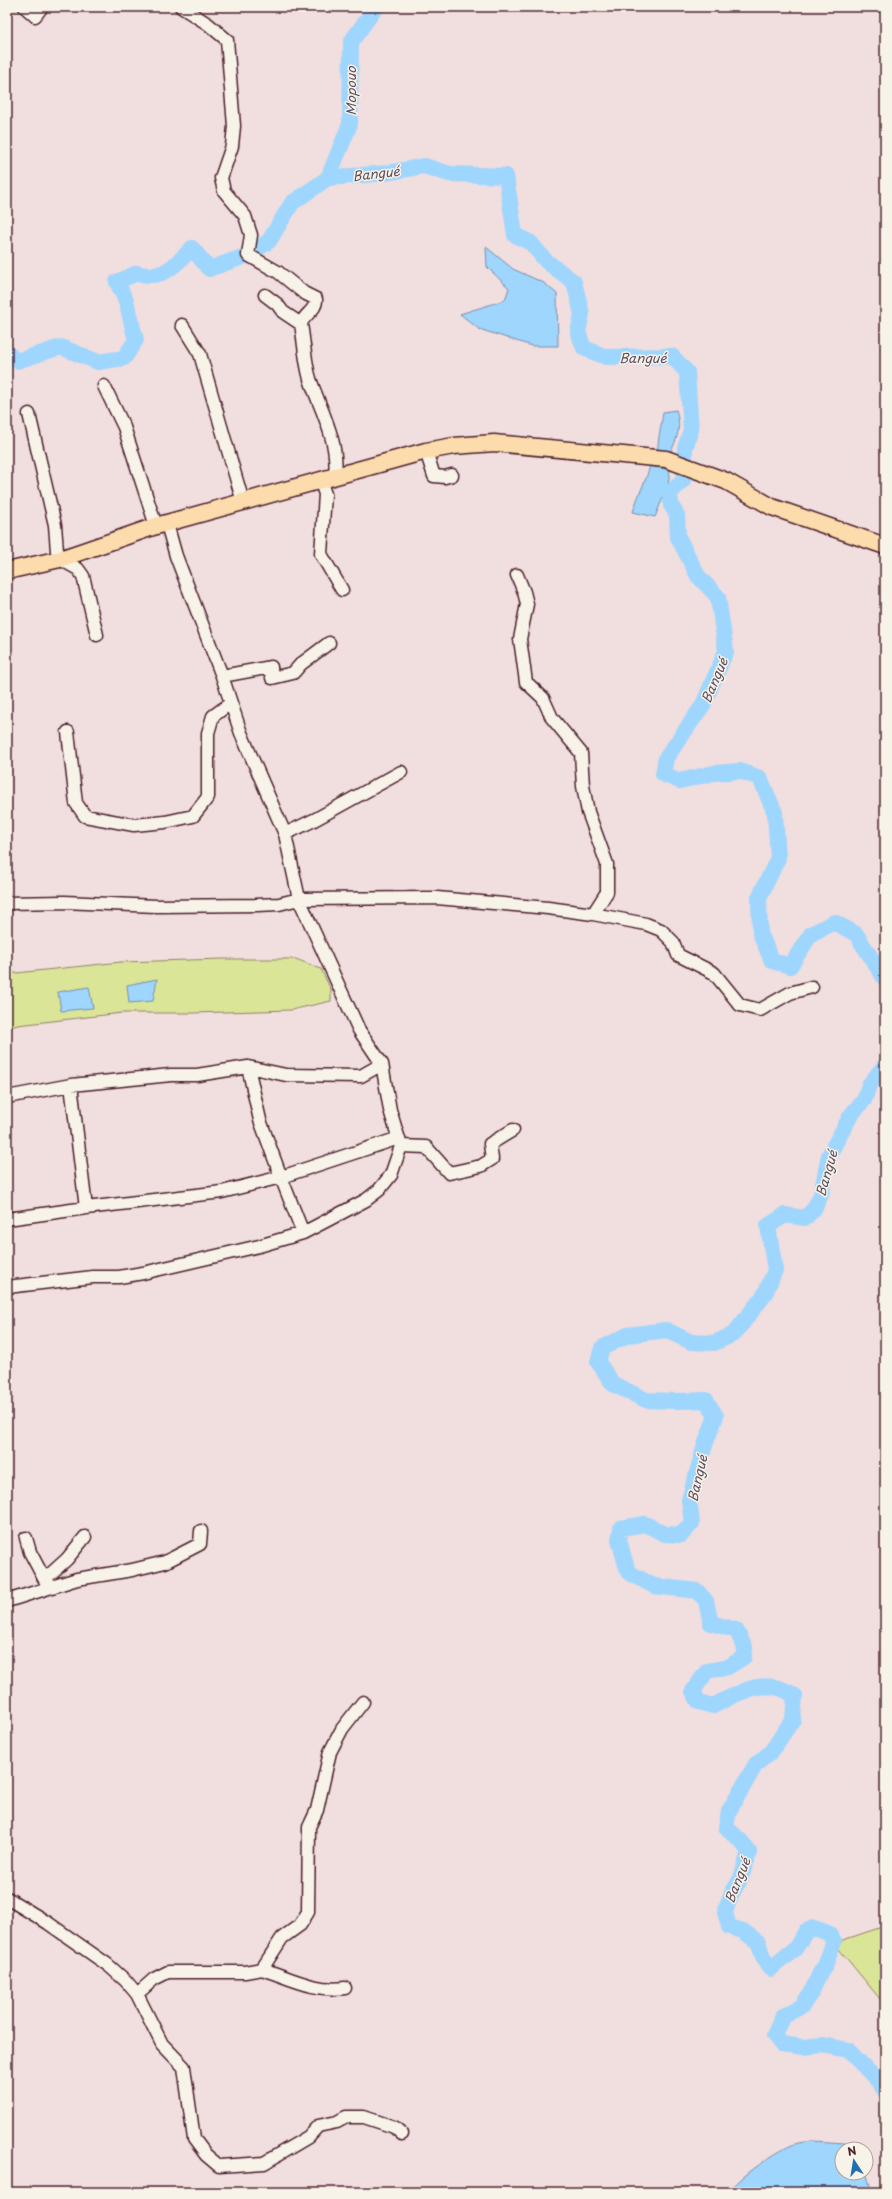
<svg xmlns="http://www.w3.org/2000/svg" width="892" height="2199" font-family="'Playpen Sans',sans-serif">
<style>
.green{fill:#dae598;stroke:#928262}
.water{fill:#9ed6fe;stroke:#7c8daa}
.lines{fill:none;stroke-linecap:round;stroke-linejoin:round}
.river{stroke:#9ed6fe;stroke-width:16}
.minor-casing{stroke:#4a1f2b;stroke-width:15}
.major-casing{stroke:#4a1f2b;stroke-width:19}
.minor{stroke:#f7f3e8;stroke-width:12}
.major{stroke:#fcdcac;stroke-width:16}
.labels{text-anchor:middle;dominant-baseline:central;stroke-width:3;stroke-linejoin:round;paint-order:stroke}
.water-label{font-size:13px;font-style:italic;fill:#5f4d60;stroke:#f7f3e8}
</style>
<rect width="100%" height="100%" fill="#f1dedf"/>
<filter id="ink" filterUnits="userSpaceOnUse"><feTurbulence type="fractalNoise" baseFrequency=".025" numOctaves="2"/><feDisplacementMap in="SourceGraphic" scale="8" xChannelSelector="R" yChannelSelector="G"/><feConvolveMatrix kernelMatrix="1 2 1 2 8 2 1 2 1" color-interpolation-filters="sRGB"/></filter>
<g filter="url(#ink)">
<!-- green -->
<path class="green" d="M223,959h73l25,10 10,21v11l-40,9 -98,3h-71l-104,12 -11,3v-54l114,-12z
M885,1926v79l-51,-62z"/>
<!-- water -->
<path class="water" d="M486,247l27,22 31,14 13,11 1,52h-26l-53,-17 -19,-15 45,-14 4,-12 -22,-21z
M676,410c6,18 1,30 -8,47l-10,-1c-2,-10 4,-32 5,-44z
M650,466l20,4 -2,15 -13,32 -22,-5c4,-16 13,-30 17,-46z
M157,979l-4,22 -24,2 -2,-18z
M89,987l4,21 -32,3 -3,-19z
M813,2141l32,2 8,6h-11v24l24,-1 4,14 -2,6h-139c9,-14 50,-43 66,-48 5,-2 12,-2 18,-3z"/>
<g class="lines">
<!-- river -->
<path class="river" d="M328,178l22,-54 1,-82 25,-35
M7,353l10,8 44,-14 37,15 26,-4 12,-18 -10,-39 -9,-19 20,-9c25,8 39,-8 55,-25l17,21 39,-14 21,-14 23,-38 36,-25 59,-5 37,-7 26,8 56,2 9,59 16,8 15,18 28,21 8,32 -4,18 6,16 22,9 66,-1 15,16 4,58 -6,18 -1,31 -14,14 1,12 6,10 1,22 20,39 20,21 8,54 -23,54 -37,53 -3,16 17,7 34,-8 26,-2 20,7 15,35 3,45 -19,40 1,35 12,28 18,5 21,-32 23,-12 22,12 29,45
M885,1065l-16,20 -5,15 -13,15 -22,40 -8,40 -7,14 -9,9 -20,-3 -17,11 7,44 -10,24 -31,40 -20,9 -23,-1 -25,-12 -38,5 -26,13 -4,14 15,22 33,16 31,1 29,-1 10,16 -11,29 -16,55 3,23 -11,12 -16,-1 -20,-10 -24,4 -2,12 9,32 26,14 43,5 9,10 5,22 25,7 9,17 -1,10 -16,10 -21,4 -14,20 6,11 14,4c28,-14 53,-31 82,-10l-2,23 -22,33 -15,12 -27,47 -3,16 16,15 7,10 -8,26 -10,17 -6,17 4,15 14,4 15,11 5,15 7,12 25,-20 11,-18 8,-3 14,5 6,8 -9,25 -5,7 -8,18 -10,15 -19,10 -9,19 7,9 22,3 19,-2 26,5 30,31 7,10"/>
<defs>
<path id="minor" d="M25,7l10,9 7,-9
M181,7l27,17 19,16 7,86 -2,20 -11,32 3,13 21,25 6,19 -3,20 30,17 26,21 12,6c1,11 -12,15 -15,25
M265,295l12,9 6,8 18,12c3,18 4,38 9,55 11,32 29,62 25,97
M182,325l18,29 43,148
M104,386l20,41 32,99
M29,414l26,111 2,26 3,8 18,10 5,7 14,59
M426,451l8,25 11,1 7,-2
M320,480l5,14 -4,60 21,36
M517,575l7,17 3,12 -7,35 6,43 17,16 9,20 29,35 2,33 5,26 19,52v28l-14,22
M222,676l49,-9 1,11 21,-5 8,-9 28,-21
M68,732l8,71 9,13 49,9 31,-3 28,-6 15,-19v-64l5,-17 18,-13
M285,834l29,-14 87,-48
M7,903l57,-1 92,4 101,-1 22,-1 20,-5 138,-1 111,10 45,6 53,10 15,6 12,12 5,13 36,18 26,32 20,5 30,-17 22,-6
M71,1085l15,123 136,-16 59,-15 -21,-57 -12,-53
M7,1097l64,-12 100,-10h26l51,-8 38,8 75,1 21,-12
M401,1146l25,1 23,26 32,-7 11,-7 -2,-15 23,-14
M7,1219l79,-11
M303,1233l-22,-56 118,-39
M7,1287l86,-10h26l24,-4 116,-27 44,-13 63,-33 13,-10 12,-15 10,-29 -11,-36 -8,-46 -23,-34 -60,-131 -14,-65 -44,-101 -19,-57 -46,-120 -9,-32
M26,1538l4,14 18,34
M45,1579l22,-20 18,-22
M7,1601l70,-22 55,-9 33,-8 35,-18 1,-13
M7,1898l41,25 60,42 18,16 11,13 25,50 22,23 10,72 12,16 13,11 45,-3 44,-26 10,-11 19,-4 9,-5h18l30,10 8,7
M262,1969c28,9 53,23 83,19
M137,1994l17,-15 14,-7h77l17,-3 20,-31 18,-13 8,-13 1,-85 8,-17 13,-58 12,-23 21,-27"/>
<path id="major" d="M7,571l53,-12 96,-33 270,-75 28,-5 40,-3 172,16 60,22 46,26 113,39"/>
</defs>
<!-- minor casing -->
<use href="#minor" class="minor-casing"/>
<!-- major casing -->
<use href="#major" class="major-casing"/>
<!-- minor -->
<use href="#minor" class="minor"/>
<!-- major -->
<use href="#major" class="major"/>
</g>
</g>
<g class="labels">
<!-- water labels -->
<g class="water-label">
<text transform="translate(350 91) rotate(-90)">Mopouo</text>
<text transform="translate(376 173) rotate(-7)">Bangué</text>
<text x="643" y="357">Bangué</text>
<text transform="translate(714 680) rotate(-67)">Bangué</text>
<text transform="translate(826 1173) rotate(-74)">Bangué</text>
<text transform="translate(697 1478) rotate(-77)">Bangué</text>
<text transform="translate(737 1880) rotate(-68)">Bangué</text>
</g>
</g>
<!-- margin -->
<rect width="892" height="2199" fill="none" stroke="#f7f3e8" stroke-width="24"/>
<rect x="12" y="12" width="868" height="2175" fill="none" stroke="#4a1f2b" stroke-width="1.5" filter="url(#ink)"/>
<!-- north arrow -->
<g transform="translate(854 2161) rotate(348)"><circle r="19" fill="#f7f3e8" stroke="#b29e9c"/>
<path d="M0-3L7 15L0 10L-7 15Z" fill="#1f6fb2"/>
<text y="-6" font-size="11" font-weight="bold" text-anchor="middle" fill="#4a1f2b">N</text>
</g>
</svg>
